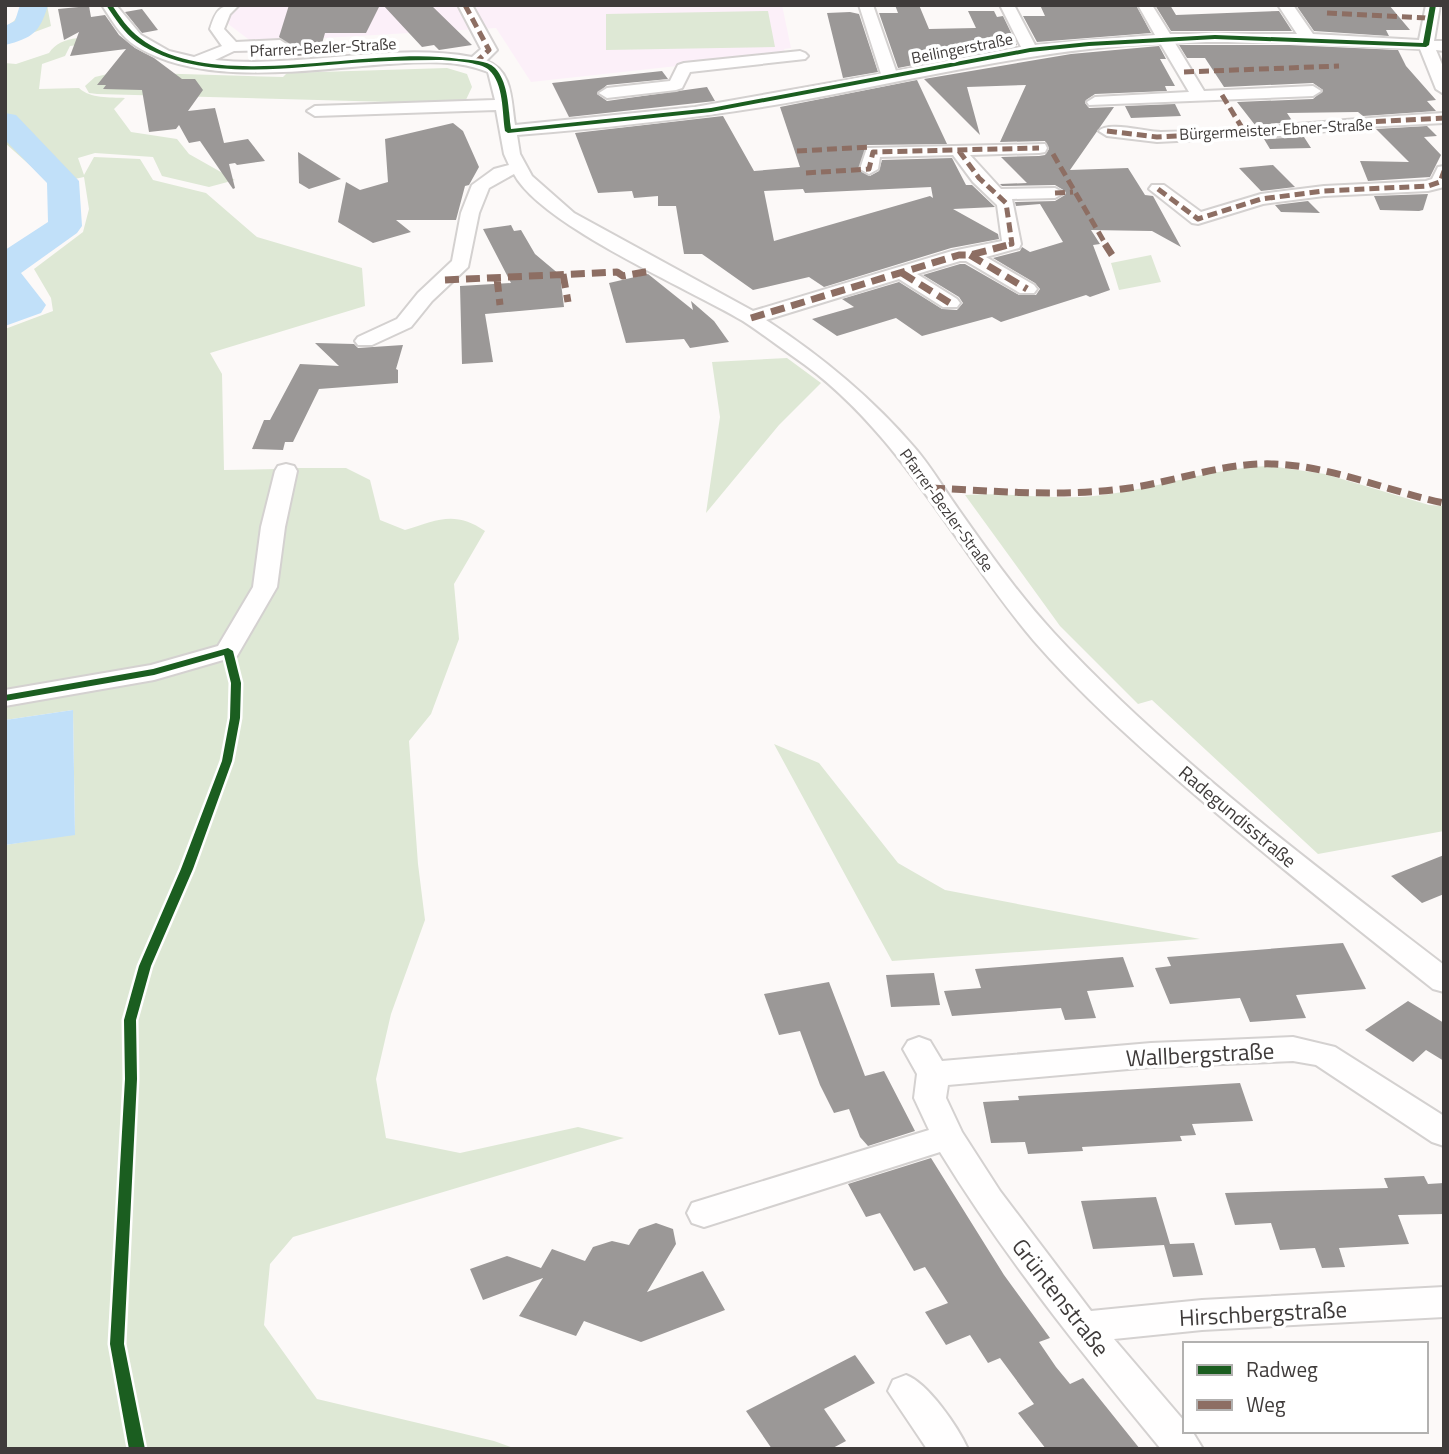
<svg xmlns="http://www.w3.org/2000/svg" width="1449" height="1454" font-family="'Titillium Web',sans-serif">
<style>
.education{fill:#fcf0f9}
.green{fill:#dee8d5}
.water{fill:#c1e0f9}
.lines{fill:none;stroke-linecap:round;stroke-linejoin:round}
.river{fill:#c1e0f9;fill-rule:evenodd}
.building{fill:#9b9897;fill-rule:evenodd}
.minor-casing{stroke:#d4d1d0;stroke-width:4}
.minor{fill:#fffefe;fill-rule:evenodd}
.quiet-far1{stroke:#8d6e63;stroke-width:5;stroke-dasharray:10 5;stroke-linecap:butt}
.quiet{stroke:#8d6e63;stroke-width:7;stroke-dasharray:14 7;stroke-linecap:butt}
.cycleway-casing{stroke:#fff;stroke-width:5}
.cycleway{fill:#1b5e20;fill-rule:evenodd}
.labels{text-anchor:middle;dominant-baseline:central;stroke-width:7;stroke-linejoin:round;paint-order:stroke}
.far-street-label{font-size:16px;fill:#3f3b3a;stroke:#fff}
.street-label{font-size:19px;fill:#3f3b3a;stroke:#fff}
.near-street-label{font-size:23px;fill:#3f3b3a;stroke:#fff}
</style>
<rect width="100%" height="100%" fill="#fcf9f8"/>
<!-- education -->
<path class="education" d="M228,5h554l9,43 -7,1 3,5 -256,28 -35,-54 -244,14 -29,-22z"/>
<!-- green -->
<path class="green" d="M47,5l4,21 -46,17v-16l9,-6 9,-14z
M768,11l7,36 -169,3v-36z
M111,36l9,4 -50,6 -5,10 -23,8 -3,25 40,-1c12,11 30,9 46,10l-11,11 17,23 46,7 12,15 46,26 -26,7 -47,-11 -9,-19 -58,-4 -17,5 6,17 10,-18 46,2 13,21 53,13 51,44 105,31 3,38 -155,47 12,21 2,96 53,-1 -19,119 -32,62 -221,43v-364l48,-18 -2,-13 -17,-29 49,-37 6,-23 -5,-32 -33,7 -46,-41v-80l11,1 33,-11c12,-19 42,-15 62,-17z
M447,68l20,6 5,13 -8,17 -367,-10 -8,-1 -4,-7 10,-9 21,-5 167,5 4,-4z
M1151,255l10,27 -42,8 -8,-27z
M787,358l34,25 -42,42 -73,88 14,-96 -8,-55z
M1270,466l55,8 104,31 15,1v325l-126,23 -166,-154 -14,4 -78,-78 -95,-131c43,-3 86,5 129,1 60,-6 115,-28 176,-30z
M292,468h54l24,12 10,40 25,10c32,-10 50,-20 80,1l-31,53 5,55 -28,75 -22,27 9,123 7,56 -34,94 -15,65 10,59 74,15 118,-26 46,11 -331,99 -23,27 -6,61 53,74 177,42 22,8h-511v-604l70,-11 -2,-124 -68,10v-19l221,-44 33,-47z
M774,744l45,19 79,100 47,27 255,49 -308,22z"/>
<!-- water -->
<path class="water" d="M73,710l2,125 -70,10v-125z"/>
<g class="lines">
<!-- river -->
<path class="river" d="M20,5h28c-8,27 -15,33 -43,40v-19l10,-5z
M5,113l11,2 63,66 3,45 -5,7 -56,40 25,32 -5,8 -36,13v-76l43,-28 -1,-39 -42,-43z"/>
</g>
<!-- building -->
<path class="building" d="M289,5h91l-14,28h-41l-6,21 -46,4 1,-5 7,-1 9,-6 -11,-9z
M383,5h48l41,40 -33,5 -5,-5 -12,2z
M895,5h24l10,24 47,-1 -8,-17h26l3,6 6,-1 14,29 -119,23 -19,-55h19z
M1040,5h96l15,28 -114,9 -14,-26h22z
M1155,5h15l6,10 103,-4 13,20h-121z
M1296,5h93l21,25h-24l3,6 -75,-5z
M89,6l2,11 14,-2 14,20 16,13 19,10 28,21h13l8,11 -15,21 27,-3 9,35 24,-4 17,22 -28,4 -2,-2 -6,1 6,24 -2,1 -33,-48 -11,2 -10,-18 -3,4 -27,3 -7,-42 -39,-1 3,-4h-9l29,-36 -56,7 9,-24 -15,8 -6,-31z
M142,9l16,21 -16,3 -17,-21z
M850,12l9,2 19,58 -35,6 -16,-65z
M1179,45h110l109,5 8,16 30,34 -9,1 9,10 -73,5 -5,-4 -71,1 6,9 -38,3 -18,-23 76,-3 10,-9 -10,-7 -89,4 -19,-29h-18z
M1159,46l7,13h-6l15,27h-10l2,5 -72,3 -9,6 -1,3 4,5 25,-1 -44,63 58,-2 17,27 8,1 28,51 -29,-16 -61,-1 9,14 -7,1 17,45 -20,7 -4,-2 -85,27 -9,-5 -70,19 -26,-18 -59,18 -25,-17 42,-12 -12,-8 57,-17 43,27 15,1 6,-7 -4,-6 -36,-22 37,-11h5l54,31h17l4,-6 -5,-6 -42,-25 27,-7 2,-4 8,5 33,-10 -23,-38 -24,2 -1,-4 40,-1 10,-6v-4l-10,-6 -53,1 -2,-2 27,-1 -26,-26 38,-1 6,-1 4,-6 -4,-8 -45,1 26,-57 -59,2 13,48 -56,-56 147,-25z
M662,71l6,8 -61,6 -10,9 10,7 100,-14 8,14 -146,16 -17,-34z
M917,80l30,64 -80,1 -9,25 12,6 9,-5 3,-11 70,-2 14,27h6l23,22 -42,2 45,25 1,5 -48,9 -127,39 -15,-10 -56,13 -51,-36h-18l-8,-48h-18v-10l-24,2 -2,-7 -34,2 -23,-60 148,-17 31,55 46,-4 -20,-60zM931,187l2,11 -3,-2 -156,45 -10,-50 39,-2 2,4z
M1175,104l6,12 -50,2 -6,-12z
M453,123l10,8 16,36 -10,18 -4,1 -9,34h-60l15,12 -38,11 -35,-21 8,-40 14,8 28,-8 -3,-43z
M1427,126l10,10 -13,1 17,18 -11,22 -62,4 -8,-20 49,1 -33,-33z
M1304,137l7,11 -41,1 -6,-10z
M298,152l43,27 -32,10 -10,-6z
M1273,165l22,22 -34,4 -22,-23z
M1428,194l-5,16 -4,1 -39,-1 -6,-14z
M1308,201l12,12 -39,-1 -6,-7z
M511,225l3,6 7,-1 14,24 25,21 4,32 -79,7 8,48 -31,2 -2,-78 51,-3 -28,-54z
M648,274l45,36 -2,-9 23,20 15,21 -39,6 -6,-9 -58,4 -17,-60z
M315,343l39,1 4,4 45,-3 -7,24 2,1v13l-79,6 -26,53h-8l-2,8 -31,-1 12,-29h6l30,-56 39,2z
M1444,855v39l-22,9 -31,-27z
M1343,943l23,46 -70,6 10,23 -56,4 -10,-24 -70,6 -15,-36 16,-2 -4,-9z
M1123,957l11,30 -47,4 9,27 -31,2 -4,-12 -109,8 -8,-25 37,-3 -6,-19z
M934,973l6,32 -49,2 -5,-32z
M829,982l36,94 19,-5 31,60 -47,15 -8,-9 -11,-28 -15,4 -14,-28 -20,-54 -21,4 -15,-41z
M1408,1001l36,22v38l-18,-11 -13,12 -48,-32z
M1240,1083l13,38 -61,3 4,11 -16,1 2,5 -100,6 1,4 -55,3 -3,-12 -34,1 -8,-41 36,-2 -1,-4z
M931,1158l73,117 46,63 -11,4 17,25 14,17 13,-6 57,71h-94l-28,-36 16,-9 -34,-46 -12,5 -18,-28 -24,10 -21,-33 23,-9 -23,-36 -11,4 -34,-58 -14,4 -18,-33z
M1424,1176l4,8 16,-1v31l-46,1 11,29 -70,4 6,19 -23,1 -7,-20 -35,2 -9,-27 -36,2 -10,-32 163,-5 -4,-10z
M1156,1197l14,47 24,-1 9,32 -30,2 -9,-32 -71,4 -12,-48z
M656,1223l17,6 3,15 -29,48 56,-21 22,39 -84,32 -57,-21 -8,15 -57,-20 24,-38 -60,22 -13,-31 37,-13 34,12 11,-19 33,12 8,-14 19,-6 17,4 10,-16z
M855,1355l20,28 -51,26 22,32 -15,8h-59l-26,-38z"/>
<g class="lines">
<defs>
<path id="minor" d="M102,5h14l25,30 28,16 25,6 28,-11 -12,-17c6,-19 9,-24 29,-24l-9,9 -6,15 12,13 44,-2 8,5 -8,5 -46,1 -19,9c85,9 174,-18 257,-3l9,-8 -23,-44h14l25,45 -11,11c27,9 25,40 29,64l180,-18 186,-33 -22,-69h14l23,66 125,-24 -21,-42h14l21,40 120,-10 -17,-30h14l18,29h127l-19,-29h15l20,29 106,6 7,-35h14l-6,36h10v10l-8,-1 8,19v25l-8,-5 -16,-40 -131,-7h-103l-11,1 29,48 109,-5 8,5 -8,5 -224,9 -2,-3 8,-5 94,-5 -29,-49c-120,6 -234,34 -352,56 -96,18 -194,28 -291,36l3,19 12,22 42,37 179,98 199,-60 50,-10 -5,-36 -24,-23 -20,-27 -73,2 -2,12 -9,5 -9,-5 7,-21 178,-4 2,4 -2,4 -6,1 -69,2 31,34 54,-1 9,5 -9,5 -43,1 9,45 -2,4 -33,9 48,28 3,4 -3,4h-14l-54,-32h-6l-43,13 40,25 3,4 -3,4h-14l-44,-28 -133,41c55,36 105,77 148,127 15,17 27,37 40,56 31,44 63,90 100,130 116,125 255,228 390,332v27l-11,-3c-83,-66 -166,-132 -246,-201 -53,-46 -107,-94 -153,-147 -80,-94 -136,-213 -240,-284 -17,-12 -34,-25 -51,-36 -54,-32 -202,-96 -229,-147l-25,14 -10,25 -11,54 -36,34 -21,26 -39,18h-14l-3,-4 3,-4 39,-18 21,-26 34,-32 9,-48 11,-28 22,-16 15,-4 -5,-11 -8,-44 -181,6 -8,-5 8,-5 180,-6 -7,-28c-32,-13 -67,-10 -100,-8 -75,5 -186,24 -252,-18 -15,-9 -25,-27 -34,-41z
M800,51l5,2 3,3 -3,3 -115,13 -8,16 -6,2 -69,8 -8,-5 8,-5 63,-7 8,-16 6,-2z
M1444,113v10l-98,5 -46,7 -143,7 -50,-6 -8,-5c9,-10 47,1 62,1 94,-2 188,-14 283,-19z
M1444,166v21l-16,4 -104,5 -61,8 -65,20 -6,-1 -43,-34 3,-4h12l37,27 60,-18 63,-8 102,-5 6,-2 6,-12z
M286,464l8,2 3,5 -12,56 -8,60 -40,69 -83,24 -149,26v-16l146,-25 67,-19 35,-59 8,-60 14,-56 3,-5z
M919,1037l11,4 12,20 209,-18 142,-6 42,10 109,69v30l-12,-4 -116,-77 -23,-4 -142,6 -203,18 -2,13 16,34 38,59 91,120 111,-11 242,-13v30l-242,13 -88,9 71,83v9h7l11,18h-42c-79,-96 -156,-191 -221,-297l-236,75 -12,-4 -5,-10 5,-10 237,-73 -15,-32 3,-24 -14,-25 5,-8z
M906,1375c22,8 52,52 62,74h-41l-39,-58 5,-11z"/>
</defs>
<!-- minor casing -->
<use href="#minor" class="minor-casing"/>
<!-- minor -->
<use href="#minor" class="minor"/>
<!-- quiet-far1 -->
<path class="quiet-far1" d="M465,5l24,45 -13,12
M1327,13l102,5
M1184,72l155,-6
M1222,95l22,36
M1107,131l50,6 143,-7 46,-7 98,-5
M797,151l73,-4
M959,151l20,27 27,25 6,41 -5,1
M1053,154l53,91
M806,173l63,-4 4,-17 166,-4
M1158,189l40,30 63,-20 63,-8 104,-5 12,-4 4,-11
M1055,193l18,-1"/>
<!-- quiet -->
<path class="quiet" d="M1105,244l7,11
M970,255l57,34
M902,273l48,30
M563,274l5,28
M497,278l3,27
M445,280l172,-8 6,4 27,-5
M751,318l208,-63h11l42,-11
M931,488c63,3 128,9 191,1 51,-6 100,-27 152,-25 58,2 113,27 170,39"/>
<defs>
<path id="cycleway" d="M106,5h6c8,12 16,24 28,33 74,58 229,6 319,21 11,1 28,1 36,9 14,15 13,41 16,61l200,-21 319,-60 59,-6 126,-7 208,8 7,-38h6l-7,40 -3,2 -211,-8 -126,7 -59,6 -319,60 -203,21 -3,-2c-3,-19 -1,-47 -16,-61 -8,-8 -40,-10 -52,-10 -28,0 -57,1 -85,3 -68,5 -156,19 -215,-21 -13,-9 -22,-24 -31,-37z
M228,648l5,3 8,32 -1,35 -8,43 -39,108 -42,97 -15,54 1,59 -13,265 21,105h-16l-19,-105 15,-265 -1,-59 15,-54 42,-97 41,-108 8,-43 1,-35 -7,-28 -70,20 -149,26v-6l148,-26z"/>
</defs>
<!-- cycleway casing -->
<use href="#cycleway" class="cycleway-casing"/>
<!-- cycleway -->
<use href="#cycleway" class="cycleway"/>
</g>
<g class="labels">
<!-- far-street labels -->
<g class="far-street-label">
<text transform="translate(323 47) rotate(-3)">Pfarrer-Bezler-Straße</text>
<text transform="translate(962 48) rotate(-11)">Beilingerstraße</text>
<text transform="translate(1276 129) rotate(-3)">Bürgermeister-Ebner-Straße</text>
<text transform="translate(947 510) rotate(54)">Pfarrer-Bezler-Straße</text>
</g>
<!-- street labels -->
<g class="street-label">
<text transform="translate(1238 816) rotate(40)">Radegundisstraße</text>
</g>
<!-- near-street labels -->
<g class="near-street-label">
<text transform="translate(1200 1054) rotate(-3)">Wallbergstraße</text>
<text transform="translate(1061 1297) rotate(52)">Grüntenstraße</text>
<text transform="translate(1263 1313) rotate(-3)">Hirschbergstraße</text>
</g>
</g>
<!-- border -->
<rect width="1449" height="1454" fill="none" stroke="#3f3b3a" stroke-width="14"/>
<!-- legend -->
<rect x="1183" y="1342" width="245" height="91" fill="#ffffff" stroke="#b2b1b0" stroke-width="2"/>
<rect x="1197" y="1365" width="35" height="10" fill="#1b5e20" stroke="#b2b1b0" stroke-width="2"/>
<text x="1246" y="1377" font-size="21" fill="#3f3b3a">Radweg</text>
<rect x="1197" y="1400" width="35" height="10" fill="#8d6e63" stroke="#b2b1b0" stroke-width="2"/>
<text x="1246" y="1412" font-size="21" fill="#3f3b3a">Weg</text>
</svg>
